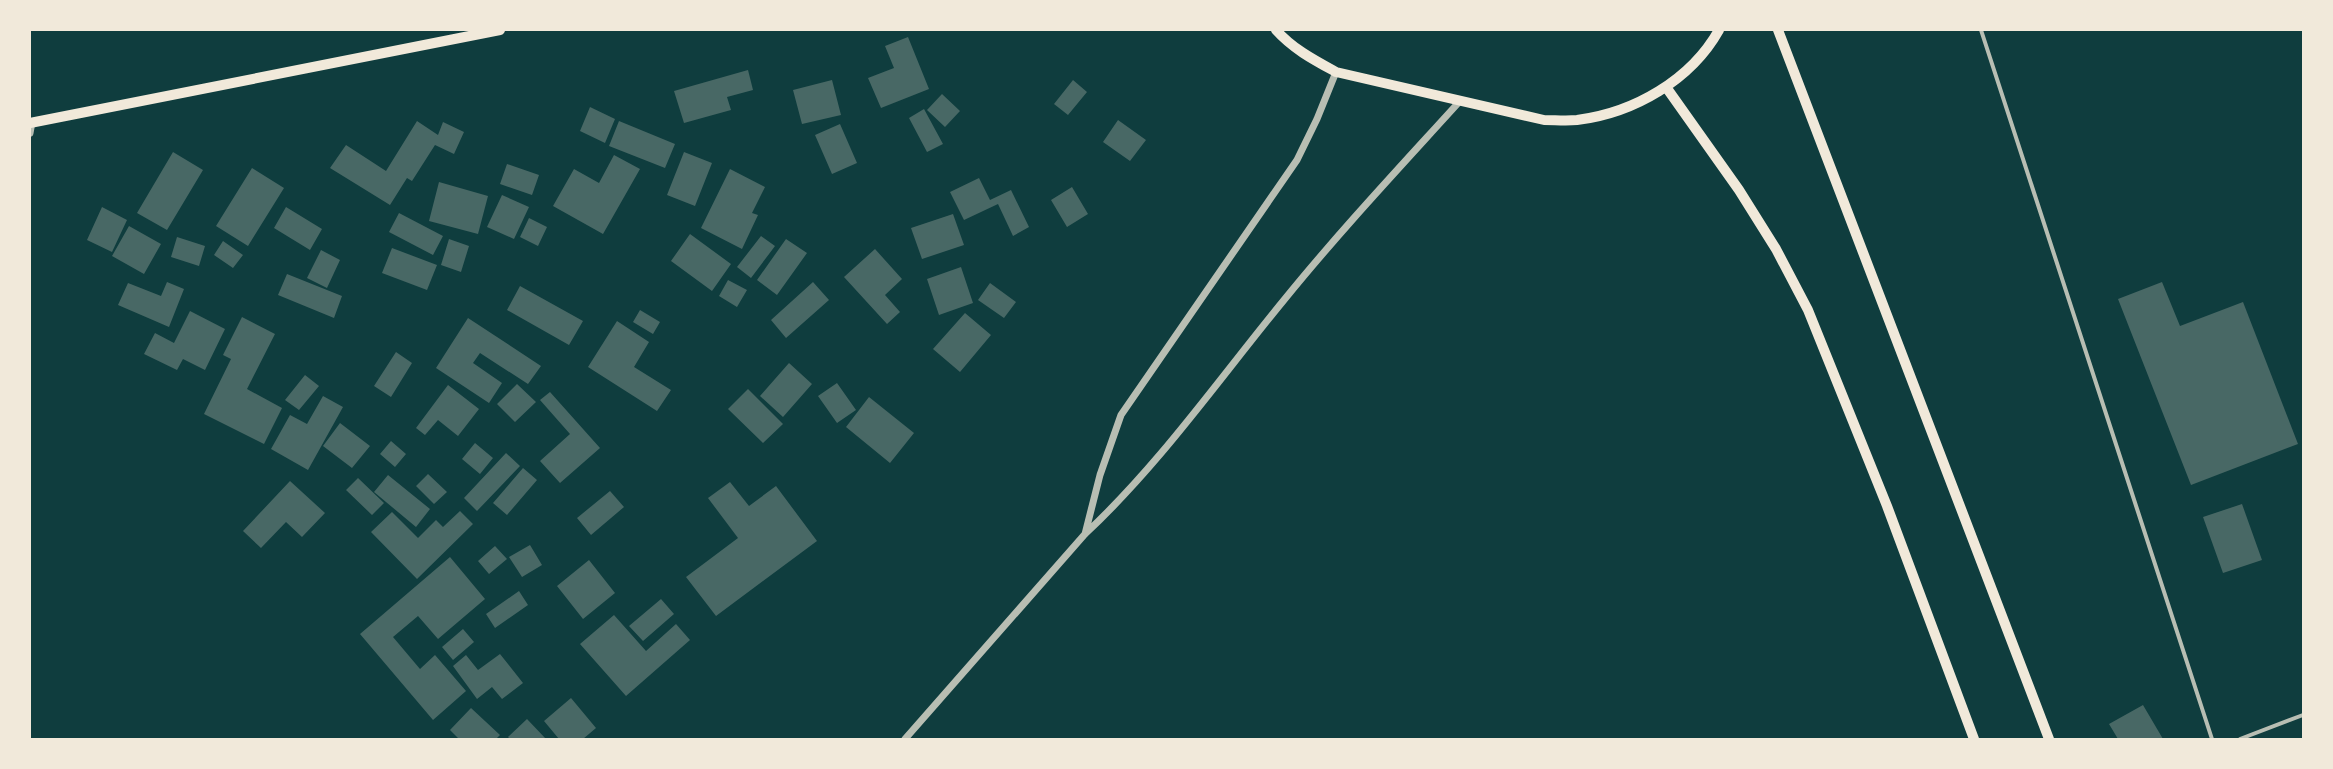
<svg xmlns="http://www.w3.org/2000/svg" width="2333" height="769" font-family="'Playfair Display',serif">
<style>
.building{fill:#486865}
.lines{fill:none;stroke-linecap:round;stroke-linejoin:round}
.minor{stroke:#b8beb3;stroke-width:4}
.tertiary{stroke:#b8beb3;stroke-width:7}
.primary{stroke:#f1e9da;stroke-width:10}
</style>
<rect width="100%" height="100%" fill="#0f3d3e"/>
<!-- building -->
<path class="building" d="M908,37l21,52 -48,19 -13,-30 26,-10 -9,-22z
M748,70l5,20 -26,7 4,13 -47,13 -10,-32z
M832,80l9,35 -39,9 -9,-34z
M1073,80l14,12 -19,23 -14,-11z
M942,94l18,17 -15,16 -18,-17z
M590,107l25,12 -10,24 -25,-12z
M924,109l19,35 -16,8 -18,-34z
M1118,120l28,20 -16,21 -27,-19z
M417,121l21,14 5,-13 21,10 -10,22 -19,-9 -23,36 -5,-3 -17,27 -60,-37 16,-23 40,26z
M619,121l56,23 -10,24 -56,-22z
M840,124l17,39 -25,11 -17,-39z
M173,152l30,18 -36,60 -30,-17z
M684,152l28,11 -17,43 -28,-11z
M614,155l26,14 -37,65 -50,-28 21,-37 25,14z
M507,164l32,11 -7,20 -32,-11z
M252,168l32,20 -36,58 -32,-20z
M730,169l35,18 -13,26 6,2 -16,34 -41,-21z
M979,178l11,22 21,-10 18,37 -16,9 -15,-32 -34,16 -14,-28z
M439,182l49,14 -10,38 -49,-13z
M1072,187l16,27 -21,13 -16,-27z
M502,195l27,12 -15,32 -27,-12z
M102,207l25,13 -15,32 -25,-12z
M286,207l36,22 -12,21 -36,-22z
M399,213l44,23 -10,19 -44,-23z
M953,214l11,31 -42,14 -11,-31z
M529,218l18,9 -9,19 -18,-9z
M129,226l32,18 -17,30 -32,-18z
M690,234l41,30 -19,27 -41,-30z
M761,236l14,10 -24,32 -14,-11z
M177,237l28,9 -6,20 -28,-9z
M449,239l20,7 -8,26 -20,-7z
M786,239l21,14 -30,42 -20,-15z
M223,241l20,14 -10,13 -19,-13z
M392,248l45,17 -10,25 -45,-17z
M875,249l27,30 -17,16 15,17 -13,12 -43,-47z
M321,250l19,10 -13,28 -20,-10z
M961,267l12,36 -34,12 -12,-36z
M287,274l55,22 -8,22 -56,-23z
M728,280l19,10 -10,17 -18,-11z
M167,282l17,7 -15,38 -51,-22 10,-22 33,13z
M813,282l16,18 -43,38 -15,-18z
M2162,282l18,44 63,-24 55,142 -107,41 -73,-186z
M990,283l26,19 -12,16 -26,-18z
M520,286l63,35 -14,24 -62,-35z
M640,310l20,12 -7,12 -20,-12z
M190,311l35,18 -20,41 -22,-11 -6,11 -33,-16 11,-21 19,10z
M965,313l26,22 -31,37 -27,-23z
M242,317l33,17 -28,55 35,19 -18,36 -60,-30 27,-55 -8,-4z
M468,318l73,48 -13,18 -48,-31 -7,10 29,20 -13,20 -53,-35z
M617,321l32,21 -15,25 37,23 -14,21 -69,-44z
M396,352l16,11 -21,34 -17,-11z
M789,363l23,21 -29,33 -23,-21z
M305,375l14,11 -20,24 -14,-10z
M837,383l19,27 -19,13 -19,-27z
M517,384l19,18 -21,20 -18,-18z
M448,385l31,24 -21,27 -20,-16 -13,15 -9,-7z
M748,389l35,35 -20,19 -35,-34z
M550,392l50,56 -40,35 -20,-22 30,-27 -30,-34z
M323,396l20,11 -35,63 -37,-21 19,-34 17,9z
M869,397l45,36 -24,30 -44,-36z
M340,423l30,23 -18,22 -29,-22z
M391,441l15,13 -11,13 -15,-13z
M475,443l18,15 -13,16 -18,-15z
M506,453l14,13 -43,45 -13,-13z
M523,468l14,12 -30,35 -14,-12z
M428,474l19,18 -13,12 -18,-18z
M388,475l42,34 -14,18 -42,-35z
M358,478l26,25 -12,12 -26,-25z
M290,481l35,32 -23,24 -16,-15 -25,26 -18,-17z
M730,482l19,24 27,-20 41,55 -101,75 -30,-39 52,-39 -30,-40z
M610,491l14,16 -33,28 -14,-17z
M2242,504l20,56 -39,13 -20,-56z
M460,511l13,13 -56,55 -46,-47 21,-20 26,26 18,-18 7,7z
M530,545l12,20 -20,12 -13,-20z
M495,546l12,13 -18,15 -11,-13z
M450,557l35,42 -47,40 -20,-23 -25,21 27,32 15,-14 31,36 -33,29 -73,-86z
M589,560l26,33 -32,26 -26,-33z
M519,591l9,14 -33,23 -9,-14z
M661,599l13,15 -31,27 -14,-15z
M614,615l32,36 30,-27 14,16 -64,56 -46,-52z
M463,629l11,13 -21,18 -11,-13z
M500,654l23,29 -21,16 -10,-12 -15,12 -24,-33 13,-11 12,15z
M571,698l25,30 -13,11h-24l-15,-18z
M2143,705l20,34h-45l-9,-15z
M471,708l29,27 -4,4h-37l-9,-9z
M527,719l19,20h-36l-2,-2z"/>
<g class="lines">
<!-- minor -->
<path class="minor" d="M1981,30l231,709
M2240,739l63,-24"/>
<!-- tertiary -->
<path class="tertiary" d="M30,133l2,-11
M1085,534l15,-59 21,-60 176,-255 20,-41 19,-47
M905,739l180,-205c75,-70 134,-155 199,-234 56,-69 117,-134 176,-199"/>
<!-- primary -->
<path class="primary" d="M1276,30c17,19 38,30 60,42l208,48c11,0 22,1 33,0 57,-7 114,-40 142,-90
M1778,30l271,709
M1666,87l73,103 37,59 32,61 79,196 87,233
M30,123l470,-93"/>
</g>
<!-- border -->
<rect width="2333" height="769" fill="none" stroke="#f1e9da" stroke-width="62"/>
</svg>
